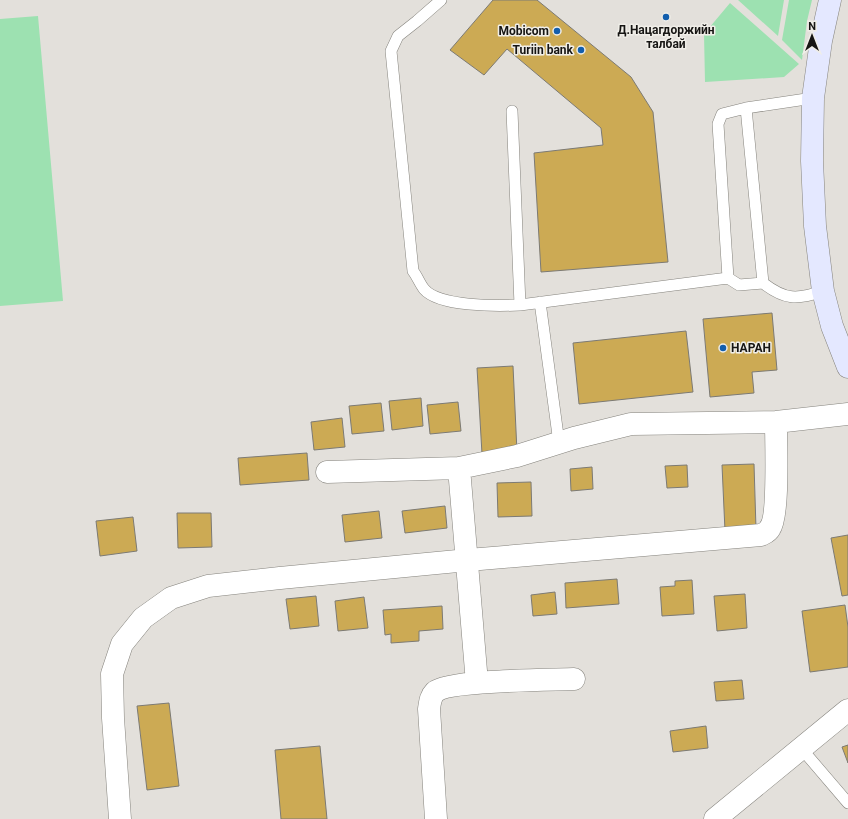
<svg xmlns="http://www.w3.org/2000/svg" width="848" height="819" font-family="Roboto,sans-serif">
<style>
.green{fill:#9de1b1}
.building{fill:#ccaa54;stroke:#7c7a74}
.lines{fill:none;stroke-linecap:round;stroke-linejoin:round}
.lane-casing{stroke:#85837d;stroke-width:12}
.street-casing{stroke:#85837d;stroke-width:23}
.secondary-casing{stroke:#85837d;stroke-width:23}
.lane{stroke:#fff;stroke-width:11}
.street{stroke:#fff;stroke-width:22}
.secondary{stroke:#e4e8ff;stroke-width:22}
.poi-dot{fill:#125ead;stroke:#f0eee8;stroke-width:1.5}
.labels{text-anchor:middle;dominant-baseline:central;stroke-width:3;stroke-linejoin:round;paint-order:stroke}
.poi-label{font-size:12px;font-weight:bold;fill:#161513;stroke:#f0eee8;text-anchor:end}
</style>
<rect width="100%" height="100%" fill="#e3e0db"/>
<!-- green -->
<path class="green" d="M738,0h46l-6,36z
M789,0h23l-5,21 -5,39 -20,-20z
M730,3l69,61 -15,13 -79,5 -1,-48z
M38,16l25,285 -63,5v-287z"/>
<!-- building -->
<path class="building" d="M493,0h44l94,77 22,35 15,150 -127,10 -7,-119 69,-8 -2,-17 -94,-79 -23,26 -34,-25z
M772,313l5,57 -25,2 2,21 -44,4 -7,-78z
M686,331l7,61 -114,12 -6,-61z
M513,366l4,86 -35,2 -5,-86z
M421,398l2,28 -31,4 -3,-29z
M458,402l3,29 -31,3 -3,-29z
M381,403l3,28 -32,3 -3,-28z
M342,418l3,29 -31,3 -3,-28z
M307,453l2,27 -69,5 -2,-27z
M754,464l2,65 -31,2 -3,-66z
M687,465l1,22 -21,1 -2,-22z
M592,467l1,22 -22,2 -1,-22z
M531,482l1,34 -34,1 -1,-34z
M445,506l2,22 -42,5 -3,-22z
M379,511l3,27 -37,4 -3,-27z
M177,513h34l1,34 -34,1z
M133,517l4,34 -37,5 -4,-35z
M848,535v60l-6,1 -11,-58z
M617,579l2,25 -53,4 -1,-25z
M692,580l2,34 -32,2 -2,-29 15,-1v-5z
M555,592l2,22 -24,2 -2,-21z
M745,594l2,34 -30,3 -3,-35z
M316,596l3,30 -29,3 -4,-30z
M364,597l4,31 -30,3 -3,-30z
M845,605l3,22v40l-38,5 -8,-61z
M442,606l1,23 -24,2v10l-28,2v-9l-6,1 -2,-25z
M742,680l2,19 -28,2 -2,-19z
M169,703l10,83 -32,4 -10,-84z
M706,726l2,22 -35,4 -3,-21z
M848,745v18l-6,-16z
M320,746l7,73h-46l-6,-69z"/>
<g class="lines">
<defs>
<path id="lane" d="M441,0l-24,21 -19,15 -7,15 22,220c4,5 7,13 11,18 15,18 74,17 96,16l208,-27
M813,98l-67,10 -24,6 -4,10 10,154 11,7 24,-2c22,17 34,17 60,8
M746,108l17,175
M512,111l8,194
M540,302l19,141
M801,748l47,55"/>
<path id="street" d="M459,468l18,215
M327,472l132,-4 58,-12 57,-18 57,-14 145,-2 72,-8
M120,819l-7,-101 -1,-44 10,-30 21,-26 28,-20 37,-12 72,-8 188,-18 293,-25c4,-2 7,-3 9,-7 9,-12 6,-87 6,-106
M436,819l-7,-110c1,-6 1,-12 6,-17 13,-12 115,-12 139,-13
M715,819l133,-109"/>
<path id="secondary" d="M830,0l-9,41 -8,57 -1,63 3,65 8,65 9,35 16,41"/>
</defs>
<!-- lane casing -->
<use href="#lane" class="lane-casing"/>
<!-- street casing -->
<use href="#street" class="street-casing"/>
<!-- secondary casing -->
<use href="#secondary" class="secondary-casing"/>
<!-- lane -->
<use href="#lane" class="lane"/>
<!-- street -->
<use href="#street" class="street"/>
<!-- secondary -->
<use href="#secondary" class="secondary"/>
</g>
<!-- markers -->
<g class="poi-dot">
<circle cx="666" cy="17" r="4"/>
<circle cx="557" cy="31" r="4"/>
<circle cx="581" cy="50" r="4"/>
<circle cx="723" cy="348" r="4"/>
</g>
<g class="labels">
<!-- poi labels -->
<g class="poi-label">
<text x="666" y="30" text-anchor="middle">Д.Нацагдоржийн<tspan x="666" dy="14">талбай</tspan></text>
<text x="549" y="31">Mobicom</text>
<text x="573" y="50">Turiin bank</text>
<text x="731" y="348" text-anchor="start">НАРАН</text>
</g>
</g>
<!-- north arrow -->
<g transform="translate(812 36)" stroke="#f0eee8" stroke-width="3" paint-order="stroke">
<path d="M0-3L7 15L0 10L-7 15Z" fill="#161513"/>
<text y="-6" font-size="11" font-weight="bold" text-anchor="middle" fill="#161513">N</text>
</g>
</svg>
